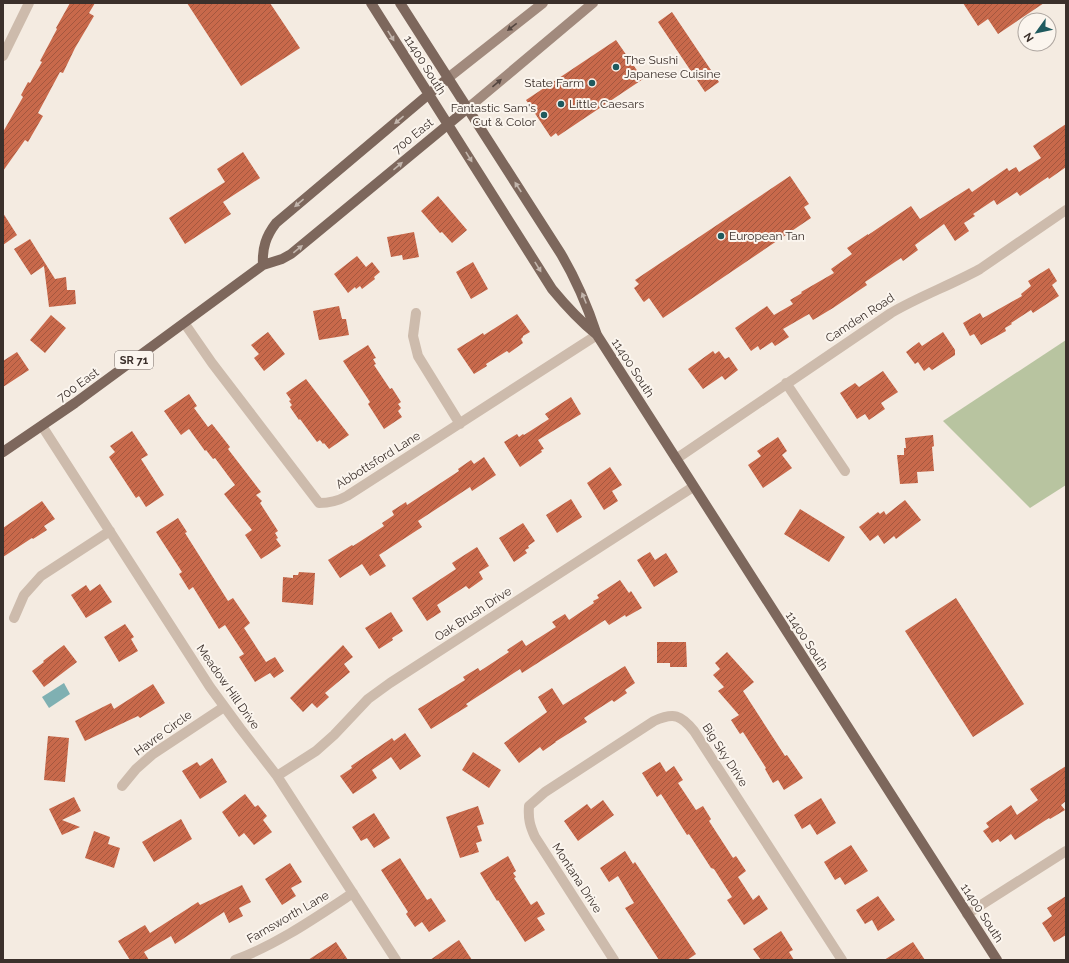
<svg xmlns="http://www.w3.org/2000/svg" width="1069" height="963" font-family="Raleway,sans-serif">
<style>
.park{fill:#b8c4a0}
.water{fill:#7fb0b2}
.building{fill:url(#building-hatch)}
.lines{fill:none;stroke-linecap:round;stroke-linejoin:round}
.minor{stroke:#cdbbac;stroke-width:10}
.secondary{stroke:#a18a7d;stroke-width:10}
.primary{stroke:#7d675c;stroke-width:10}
.oneway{fill:#544640}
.oneway2{fill:#c2b5ac}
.poi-dot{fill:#1f5a5e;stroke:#fbf5ee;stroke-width:1.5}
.labels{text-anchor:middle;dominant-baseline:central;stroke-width:4;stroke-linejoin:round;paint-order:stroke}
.shield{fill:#fbf5ee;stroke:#756b66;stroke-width:1}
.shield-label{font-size:11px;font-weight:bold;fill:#3b302b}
.poi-label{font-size:12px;fill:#3b302b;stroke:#fbf5ee;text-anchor:start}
.street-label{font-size:12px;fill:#3b302b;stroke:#fbf5ee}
</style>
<defs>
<pattern id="building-hatch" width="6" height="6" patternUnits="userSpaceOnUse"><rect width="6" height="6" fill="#c8694b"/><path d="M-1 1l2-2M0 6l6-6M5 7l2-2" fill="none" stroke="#a4573f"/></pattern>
</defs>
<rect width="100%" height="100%" fill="#f4ebe1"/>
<!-- park -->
<path class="park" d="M1066,340v145l-36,23 -87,-87z"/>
<!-- water -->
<path class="water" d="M64,683l6,11 -21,14 -7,-11z"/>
<!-- building -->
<path class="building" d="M70,3h25l-6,10 5,3 -19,32 -12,25 -3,-1 -22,41 5,3 -15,26 -3,-2 -22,31v-39l20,-35 -2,-2 7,-13 2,1 12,-21 -2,-1 17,-32 -1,-1z
M187,3h83l30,45 -59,38z
M963,3h81l-46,31 -10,-15 -10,7z
M672,12l47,70 -14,10 -47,-70z
M616,40l27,39 -85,57 -2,-3 -5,4 -1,-1 -24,-36z
M1066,124v43l-17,12 -1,-2 -28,19 -3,-4 -20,13 -3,-5 -21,14 2,2 -11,7 5,8 -14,10 -11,-17 -29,21 3,5 -15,11 -2,-3 -36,24 2,3 -34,23 -20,12 -4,-6 -26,15 6,8 -14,9 -3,-4 -12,8 -2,-4 -7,5 -16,-23 32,-22 7,9 19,-11 -3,-4 12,-7 -1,-1 33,-19 -3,-4 21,-15 -5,-6 21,-14v1l43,-29 9,13 49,-31 3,4 35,-24 2,3 7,-4 3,5 22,-14 -8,-12z
M243,152l17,26 -37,24 8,12 -46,30 -16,-26 56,-36 -8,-13z
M790,176l19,28 -5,3 7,11 -148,100 -14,-20 -5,4 -1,-1 -9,-13 5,-4 -4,-4z
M438,196l29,34 -15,13 -10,-11 -2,1 -19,-22z
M3,213l14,22 -14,10z
M414,232l5,25 -16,3 -1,-5 -11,2 -4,-20z
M30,239l25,40 11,-2 1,13h8l1,14 -27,3 -5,-41 -13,9 -17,-26z
M357,256l9,11 6,-5 8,10 -6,5 1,2 -13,10 -2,-3 -4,3 -1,-2 -7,6 -14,-19z
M473,262l15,27 -17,10 -15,-27z
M1049,268l8,13 -5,4 7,11 -26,17 -2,-3 -20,13 1,1 -7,4 1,3 -25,14 -7,-11 -4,2 -7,-13 17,-10 3,5 39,-22 -1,-2 10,-8 -3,-5z
M339,306l3,13h4l3,16 -30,5 -6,-29z
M517,314l13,18 -7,4v1l-2,2 2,4 -14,10 -2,-2 -21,13 1,2 -13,8 -17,-25 26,-16 1,2z
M51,315l15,13 -21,25 -15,-13z
M268,332l17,22 -21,17 -10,-13 5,-4 -8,-9z
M943,332l12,18v5l-23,15 -3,-3 -5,4 -6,-9 -3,2 -9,-12 13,-10 3,4z
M368,345l8,13 -3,1 3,5 -2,1 16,24 2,-1 9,14 -3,2 3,4 -3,3 4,6 -18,12 -16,-25 2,-2 -27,-41z
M713,351l2,3 4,-3 6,8 4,-2 9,13 -13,10 -3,-4 -19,13 -15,-20z
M17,352l12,18 -26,17v-26z
M883,371l15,21 -17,11 4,6 -16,11 -4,-6 -8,5 -17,-26 15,-10 4,4z
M306,379l43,56 -20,14 -5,-6 -1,1 -3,-4 -3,2 -17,-23 -1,1 -9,-13 2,-2 -3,-4 2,-1 -5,-7z
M189,394l8,12 -3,2 14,19 4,-3 18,23 -2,2 33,43 -5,3 6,6 -2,2 18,28 -3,2 3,5 -2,1 5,7 -20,13 -16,-24 7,-5 -28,-36 11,-9 -20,-27 -2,1 -7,-9 -1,1 -16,-22 -8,6 -17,-24z
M571,397l10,17 -43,26 6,9 -3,1 1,2 -22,15 -16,-25 13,-8 2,3 4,-3 1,1 25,-16 -4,-5z
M132,431l16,24 -7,4 23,36 -18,12 -7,-11 -3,2 -27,-41 6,-5 -5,-6z
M933,435l1,11 -2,1 2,24 -17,1 1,11 -18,1 -3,-29h7v-7h2l-1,-10z
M778,437l9,14 -5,4 10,13 -29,20 -15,-23 13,-9 -4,-5z
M484,457l12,18 -24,16 -2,-4 -52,34 4,6 -43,28 7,11 -16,10 -8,-12 -22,14 -12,-18 24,-15 1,1 31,-20 -2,-3 12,-8 -2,-4 14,-9 1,3 52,-34 -1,-2 13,-9 3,4z
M610,467l12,18 -10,6 6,10 -14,9 -17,-27z
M571,499l11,18 -25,16 -11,-18z
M905,500l16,20 -25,19 -2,-3 -10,8 -6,-9 -8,6 -11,-14 19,-15 2,2 4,-3 2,4z
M42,501l13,18 -11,7 3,4 -14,9 -1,-1 -29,19v-29z
M800,509l45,28 -16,25 -45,-28z
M178,518l9,14 -2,1 43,68 5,-3 17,25 -6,5 22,34 9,-5 9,14 -10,7 -4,-5 -15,9 -16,-25 5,-3 -19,-29 -6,4 -26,-42 -4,3 -10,-16 3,-2 -26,-40z
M523,523l12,18 -7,5 1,2 -4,2 2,3 -13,9 -15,-24z
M477,547l12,19 -10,6 4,7 -14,10 -3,-3 -29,19 4,7 -14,9 -15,-23 44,-29 -4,-6z
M650,552l5,8 11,-7 12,19 -24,15 -17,-27z
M299,572l16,1 -2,32 -31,-3 1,-25 10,1v-3h5z
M620,580l9,13 2,-2 11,17 -16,9 -1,-2 -16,10 -4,-5 -83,53 -2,-4 -54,35 2,2 -37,23 -13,-20 47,-29 -2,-3 15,-9 2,3 29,-19 -2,-2 15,-10 4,6 30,-19 -4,-5 13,-8 4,6 25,-17 -1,-2 6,-3 -2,-3z
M100,584l12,18 -26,16 -15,-23 15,-10 4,6z
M956,598l68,106 -51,33 -68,-106z
M391,612l12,19 -11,7 1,2 -14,9 -14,-21z
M125,624l9,13 -3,2 7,12 -19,11 -15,-25z
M657,642h29l1,25h-17v-4h-13z
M64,645l13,17 -33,25 -12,-16 12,-9 -1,-1z
M343,645l10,12 -9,7 6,8 -25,21 4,4 -12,11 -5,-5 -9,9 -13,-14z
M727,652l27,30 -11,9 42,65 2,-1 16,23 -19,12 -6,-10 -5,3 -8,-14 1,-1 -23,-36 -3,2 -9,-14 8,-5 -21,-24 6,-4 -11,-12 7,-6 -5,-6z
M625,666l10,17 -10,7 2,3 -13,9 -2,-2 -28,18 3,4 -32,20h1l-13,9 -3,-4 -21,16 -15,-20 43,-31 -9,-15 14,-9 11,17z
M153,684l12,19 -25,15 -2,-2 -53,25 -10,-20 36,-18 3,6z
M405,733l16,23 -21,14 -9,-13 -19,13 5,8 -24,16 -13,-18 12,-8 -1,-2 41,-28 2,3z
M48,736l21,2 -4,44 -21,-2z
M473,752l28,18 -12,18 -27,-18z
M212,758l15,24 -27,17 -18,-28 15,-9 3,4z
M660,762l6,10 8,-6 9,14 -5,3 18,27 7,-4 8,13 -2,2 24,37 3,-2 10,15 -8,6 15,23 6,-5 9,14 -24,16 -17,-25 5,-3 -18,-28 -3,-1 -22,-34 -2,1 -26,-41 -4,3 -15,-24z
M1066,766v35l-5,4 4,5 -15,9 -1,-1 -34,22 -4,-6 -11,8 -2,-3 -6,4 -9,-12 6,-4 -3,-4 25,-18 6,10 21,-15 -8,-11z
M245,794l10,13 3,-2 9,11 -4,4 9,12 -18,13 -10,-12 -5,4 -17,-25z
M74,797l7,14 -19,9 18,7 -18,8 -13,-26z
M821,798l15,25 -19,12 -7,-11 -8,5 -8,-14z
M603,800l11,15 -36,26 -14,-20 23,-17 4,5z
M478,806l6,18 -7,2 5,15 -6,2 3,9 -19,6 -14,-41z
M374,813l16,25 -16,10 -7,-10 -6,3 -9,-14z
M181,819l11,20 -38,23 -12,-20z
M94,831l16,6 -2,7 12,4 -6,20 -29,-10z
M851,845l17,26 -23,14 -5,-8 -5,3 -11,-18z
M625,851l8,13 2,-2 61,92 -9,6h-28l-34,-52 9,-5 -16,-27 -9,6 -9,-14z
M508,856l8,15 -3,2 3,4 -2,1 17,27 6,-4 8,13 -8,4 8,12 -20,12 -27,-42 -1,1 -17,-28z
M400,858l27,42 4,-2 15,23 -17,11 -7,-10 -7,5 -9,-13 2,-2 -27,-42z
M290,863l12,19 -11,6 5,8 -14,9 -17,-26z
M242,885l9,17 -12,6 4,8 -14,7 -5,-11 -49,32 -4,-8 -27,16 5,8h-19l-12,-19 27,-16 5,8 48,-31 2,3z
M878,896l17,24 -17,11 -6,-11 -7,4 -9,-14z
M1066,896v39l-12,7 -12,-19 10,-7 -5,-8z
M781,931l12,19 -4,2 5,8h-33l-8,-11z
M459,940l13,20h-42z
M336,942l12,18h-40z
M913,942l12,18h-41z"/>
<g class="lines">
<!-- minor -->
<path class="minor" d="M3,56l26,-53
M416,313l-3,23 5,20 42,68
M185,324l27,39 107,140c11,0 19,-2 28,-7l250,-161
M786,383l59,88
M42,426l168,261 30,41 37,48 119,184
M676,459l215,-146c29,-17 60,-28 89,-44l86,-59
M14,618l10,-23 17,-19 69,-45
M277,776l39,-25 18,-16 34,-36 22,-16 303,-196
M122,786l14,-17 17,-15 71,-47
M967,914l99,-63
M235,960c43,-16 80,-42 118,-67
M614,960l-79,-123c-5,-11 -7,-18 -6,-31l16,-14 109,-71c20,-9 27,-6 40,10l148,229"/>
<!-- secondary -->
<path class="secondary" d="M448,78l95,-75
M468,108l125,-105"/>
<!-- primary -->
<path class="primary" d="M371,3l181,286c14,17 28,32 45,46
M400,3l161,251c16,27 26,51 36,81l400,625
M263,265c-1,-17 3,-29 13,-42l172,-145
M3,452l72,-49 188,-138 19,-6 9,-5 177,-146"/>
</g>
<!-- one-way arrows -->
<defs><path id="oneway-solid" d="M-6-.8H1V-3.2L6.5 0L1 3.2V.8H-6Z"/></defs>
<g class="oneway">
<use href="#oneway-solid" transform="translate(512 27) rotate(142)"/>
<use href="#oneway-solid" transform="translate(497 83) rotate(-40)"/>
</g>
<g class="oneway2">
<use href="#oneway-solid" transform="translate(391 36) rotate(58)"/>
<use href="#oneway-solid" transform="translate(399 120) rotate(140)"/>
<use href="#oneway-solid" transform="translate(469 157) rotate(58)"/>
<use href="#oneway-solid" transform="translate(398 166) rotate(-40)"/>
<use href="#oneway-solid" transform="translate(518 187) rotate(-123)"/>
<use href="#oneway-solid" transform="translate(299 203) rotate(140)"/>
<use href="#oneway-solid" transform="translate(298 249) rotate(-39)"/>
<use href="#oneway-solid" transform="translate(538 267) rotate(58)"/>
<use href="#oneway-solid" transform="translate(584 298) rotate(-112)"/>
</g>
<!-- markers -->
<g class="poi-dot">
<circle cx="616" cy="67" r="4"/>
<circle cx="592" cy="83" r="4"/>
<circle cx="561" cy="104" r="4"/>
<circle cx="544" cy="115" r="4"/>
<circle cx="721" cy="236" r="4"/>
</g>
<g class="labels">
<!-- shield labels -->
<rect class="shield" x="115" y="351" width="38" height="18" rx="3"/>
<g class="shield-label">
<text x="134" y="360">SR 71</text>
</g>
<!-- poi labels -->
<g class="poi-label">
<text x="624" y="60">The Sushi<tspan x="624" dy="14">Japanese Cuisine</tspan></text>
<text x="584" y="83" text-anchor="end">State Farm</text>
<text x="569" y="104">Little Caesars</text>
<text x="536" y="108" text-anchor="end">Fantastic Sam's<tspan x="536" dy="14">Cut &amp; Color</tspan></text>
<text x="729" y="236">European Tan</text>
</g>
<!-- street labels -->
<g class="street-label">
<text transform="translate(425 65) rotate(58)">11400 South</text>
<text transform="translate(413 136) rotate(-39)">700 East</text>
<text transform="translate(860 318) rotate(-33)">Camden Road</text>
<text transform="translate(633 368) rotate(57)">11400 South</text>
<text transform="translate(78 385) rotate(-36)">700 East</text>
<text transform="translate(378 460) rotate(-32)">Abbottsford Lane</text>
<text transform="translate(473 614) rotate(-33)">Oak Brush Drive</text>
<text transform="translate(807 641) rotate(57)">11400 South</text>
<text transform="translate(228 687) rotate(55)">Meadow Hill Drive</text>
<text transform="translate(163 733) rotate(-36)">Havre Circle</text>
<text transform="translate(725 755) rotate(57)">Big Sky Drive</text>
<text transform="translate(577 878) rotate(57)">Montana Drive</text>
<text transform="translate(982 913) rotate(57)">11400 South</text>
<text transform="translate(288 917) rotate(-30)">Farnsworth Lane</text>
</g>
</g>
<!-- border -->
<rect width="1069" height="963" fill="none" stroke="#3b302b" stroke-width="8"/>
<!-- north arrow -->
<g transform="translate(1037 32) rotate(237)"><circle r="19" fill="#fbf5ee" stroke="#aea6a0"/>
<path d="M0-3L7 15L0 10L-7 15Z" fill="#1f5a5e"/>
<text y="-6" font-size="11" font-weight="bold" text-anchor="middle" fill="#3b302b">N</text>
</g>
</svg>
